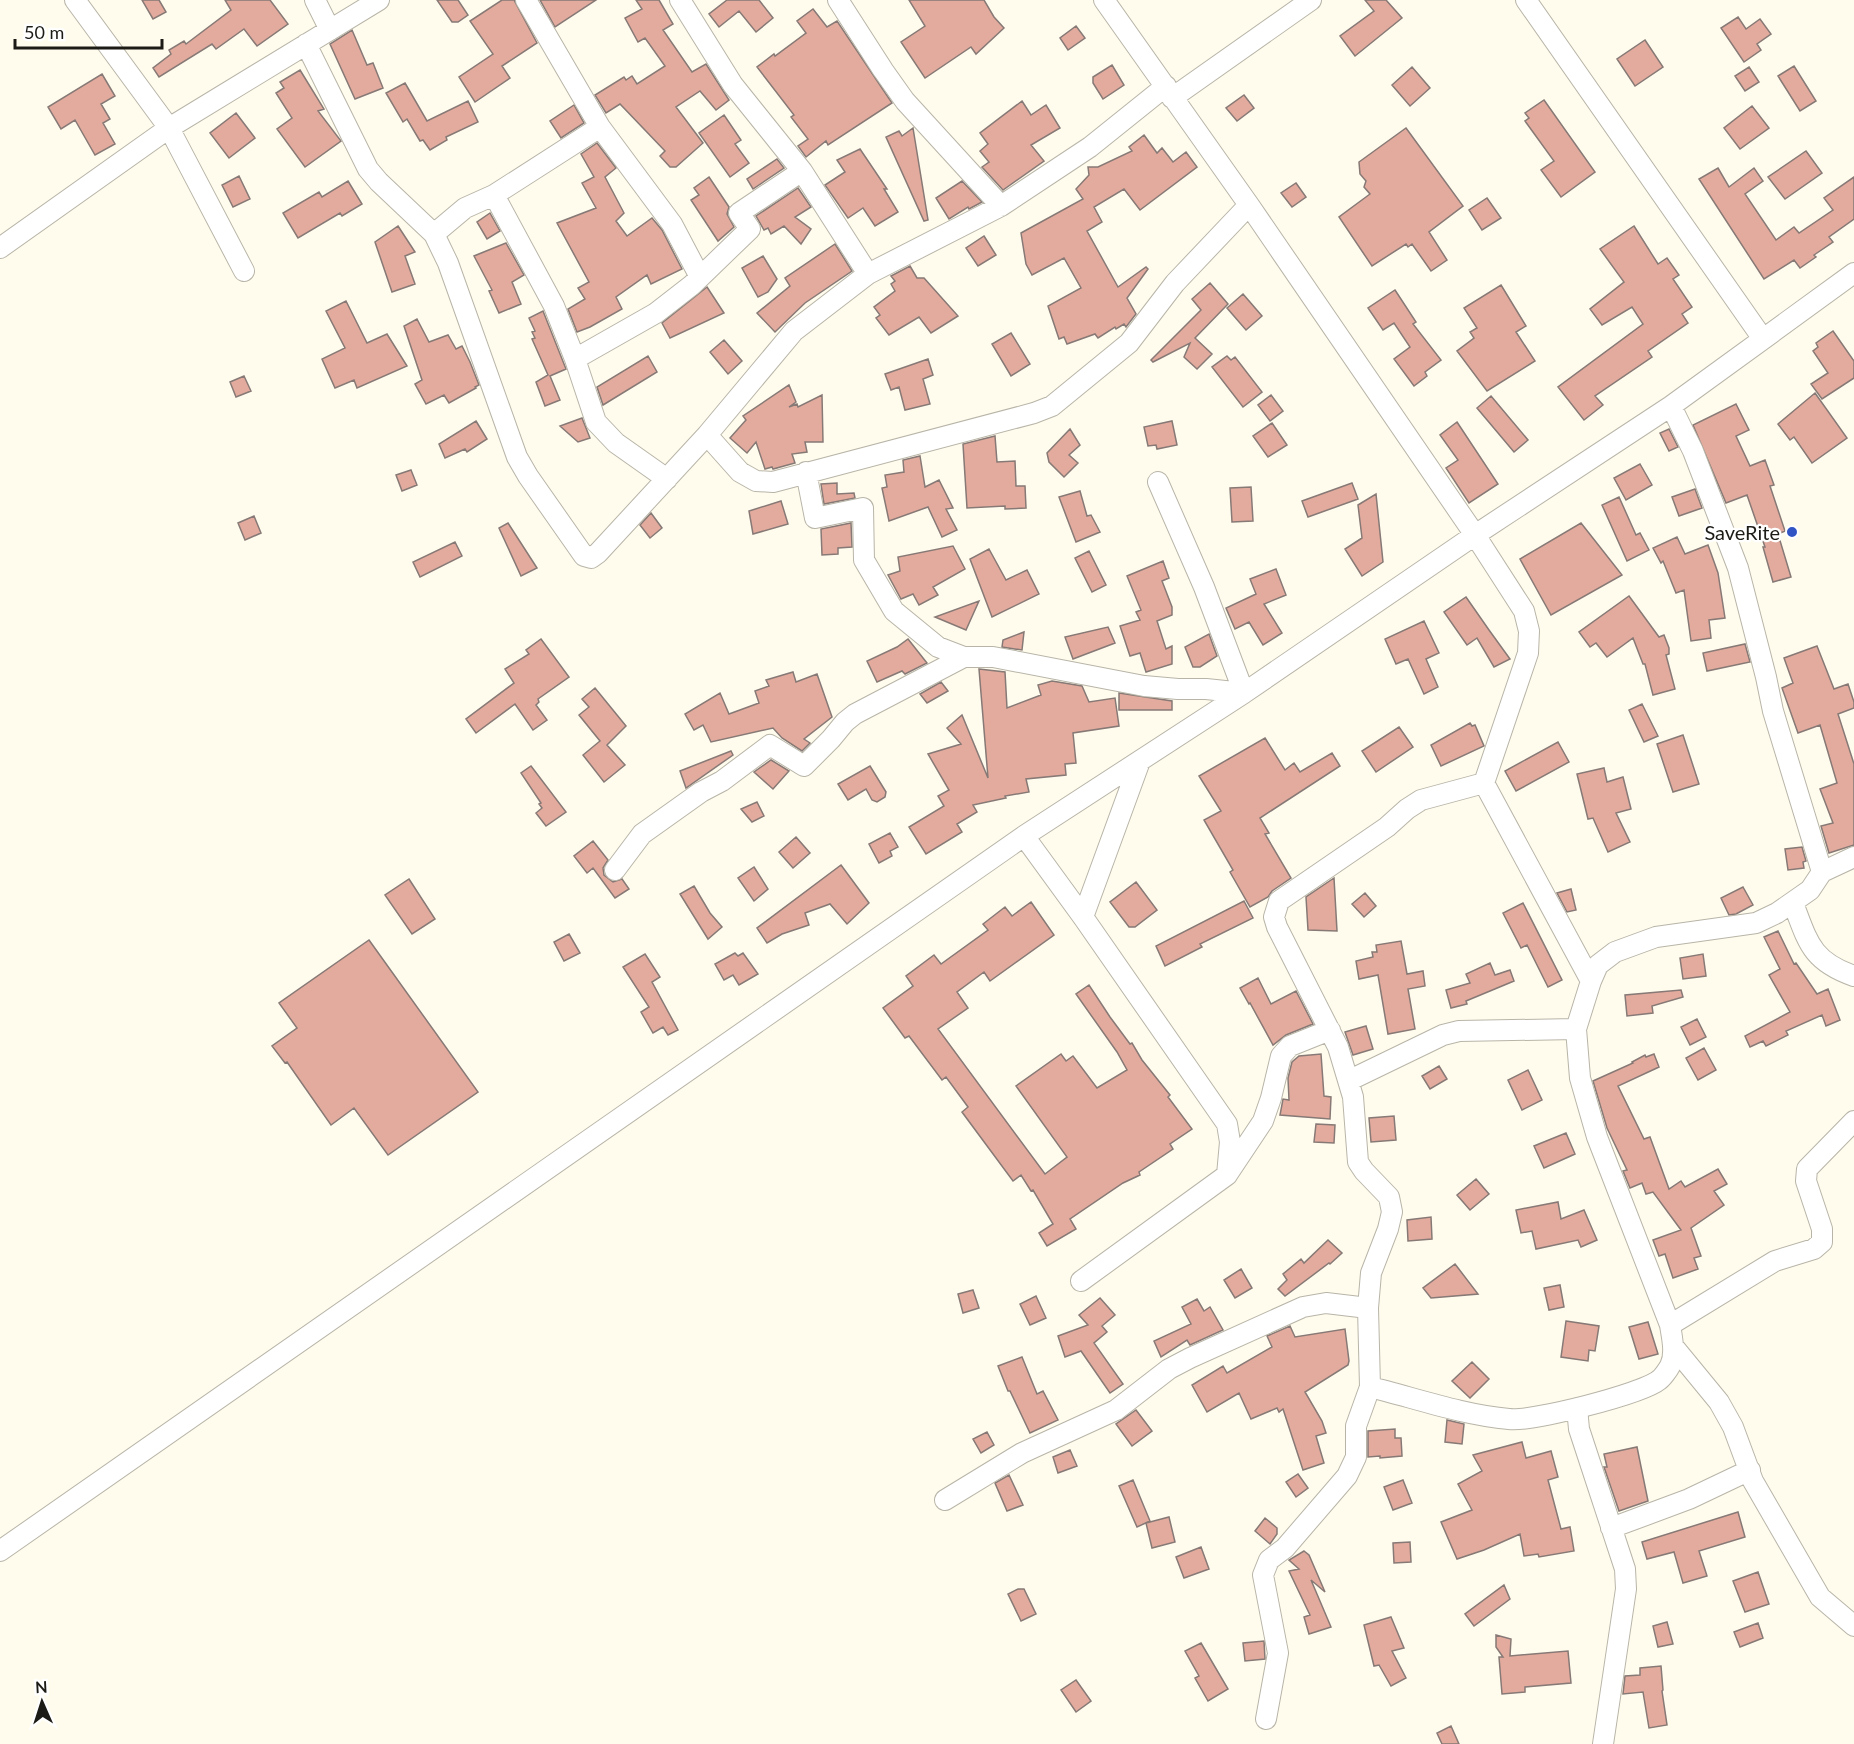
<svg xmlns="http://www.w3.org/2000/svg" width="1854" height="1744" font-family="Lato,sans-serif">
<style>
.building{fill:#e3ab9e;stroke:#877975;stroke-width:1.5}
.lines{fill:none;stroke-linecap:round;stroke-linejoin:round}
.minor-casing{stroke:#b8b5a8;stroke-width:22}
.minor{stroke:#fff;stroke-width:20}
.poi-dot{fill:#3054c4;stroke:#fff;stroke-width:2}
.labels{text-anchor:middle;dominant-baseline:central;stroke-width:4.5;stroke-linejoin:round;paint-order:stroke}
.poi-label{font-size:20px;fill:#1c1b16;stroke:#fff;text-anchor:end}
</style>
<rect width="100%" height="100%" fill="#fffcee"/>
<!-- building -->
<path class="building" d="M142,0h17l7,12 -13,7z
M225,0h45l18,24 -31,22 -13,-17 -28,20 -4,-5 -53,33 -6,-9 18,-14 -2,-4 15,-9 2,3 45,-34z
M437,0h21l10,15 -10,7h-6z
M502,0h12l23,43 -35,23 8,12 -35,24 -16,-25 34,-23 -23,-33z
M540,0h56l-41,27z
M636,0h23l14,24 -10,6 29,42 14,-8 23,36 -13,10 -16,-19 -24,16 27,36 -27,24h-6l-10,-11 5,-5 -45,-47 -14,9 -11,-18 29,-18 2,3 6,-4 5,8 28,-18 -20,-28 -7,4 -13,-24 17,-9z
M727,0h32l14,18 -17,14 -17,-21 -20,16 -10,-13z
M909,0h75l10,17 10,11 -28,26 -5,-7 -46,31 -24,-36 24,-16z
M1365,0h21l16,18 -47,38 -15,-20 34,-25z
M813,9l14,18 10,-6 55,82 -64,42 -2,-4 -20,16 -8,-11 10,-7 -17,-22 3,-2 -37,-48 17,-13 1,2 31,-23 -9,-12z
M1738,17l8,12 14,-10 11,15 -14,10 4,6 -17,12 -23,-34z
M1076,26l9,12 -17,12 -8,-12z
M352,30l15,35 6,-2 10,25 -28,11 -25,-55z
M1645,40l18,27 -28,19 -18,-27z
M1112,65l12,20 -21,14 -10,-16v-6z
M1794,66l22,35 -16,10 -22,-35z
M1412,67l18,21 -20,18 -18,-21z
M1749,67l10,15 -14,9 -10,-15z
M300,70l24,39 -6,2 23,30 -36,26 -28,-38 15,-11 -16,-25 8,-5 -4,-6z
M102,74l13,22 -14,8 9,15 -7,4 12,21 -20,11 -20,-35 -14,9 -13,-22z
M405,83l22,38 41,-20 10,21 -32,15 1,3 -17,10 -7,-10 -3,1 -13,-22 -4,3 -17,-29z
M1244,95l10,13 -17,13 -11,-13z
M1544,100l51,72 -34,25 -20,-27 13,-9 -29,-40 4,-3 -4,-5z
M1022,101l9,14 15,-10 14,23 -29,17 13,16 -41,29 -21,-23 7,-5 -9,-11 8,-7 -8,-11z
M574,105l10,18 -23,15 -11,-17z
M1752,106l17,22 -29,21 -16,-21z
M236,113l19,25 -26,20 -19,-25z
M724,115l17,25 -6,4 14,19 -19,14 -31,-44z
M913,128l15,92 -4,1 -38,-84 13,-6 3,5z
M1406,128l57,78 -34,26 18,28 -16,11 -19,-27 -4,3 -2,-3 -34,22 -33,-49 31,-23 -6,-7 2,-6 -6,-7 -1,-12z
M1144,135l13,18 5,-5 11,14 13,-10 11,15 -57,43 -16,-21 -30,18 8,15 -15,9 31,56 28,-20 2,2 -21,29 9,16 -10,13 -2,-3 -8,5 -1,-2 -17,11 -3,-4 -28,10 -3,-7 -5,2 -11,-33 33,-18 -17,-30 -32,17 -6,-11 -5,-31 62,-34 -7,-10 13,-14 -1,-8h10l34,-16 -3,-4z
M597,143l19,25 -11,9 19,36 -8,8 11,15 25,-18 10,12 20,39 -31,15 -4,-9 -31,22 6,12 -32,18 -13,5 -9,-23 17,-10 -7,-11 11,-6 -32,-59 39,-15 -14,-25 12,-6 -13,-23z
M860,149l27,40h-3l14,23 -23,14 -12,-18 -15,10 -23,-33 20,-13 -8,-12z
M1806,151l16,22 -37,26 -17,-22z
M777,159l7,9 -31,21 -6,-10z
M1718,168l11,19 25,-19 9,13 -18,13 31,46 18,-13 5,6 34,-23 -9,-12 30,-21v42l-25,18 4,5 -19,13 2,2 -16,11 -6,-8 -30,19 -65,-100z
M239,176l11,23 -17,8 -11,-22z
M709,177l20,30 -2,7 7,13 -16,14 -27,-41 8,-5 -5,-7z
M348,181l14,23 -20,12 -2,-3 -42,25 -15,-25 36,-21 3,5z
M962,181l20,21 -13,7 -1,-2 -19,12 -13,-21z
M1296,183l10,14 -14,10 -11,-14z
M798,188l13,19 -16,10 16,12 -10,15 -17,-18 -13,8 -3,-6 -4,2 -8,-14z
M1487,198l14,20 -19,12 -13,-20z
M490,213l10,18 -13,8 -10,-17z
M398,226l17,26 -10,4 10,28 -23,8 -17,-50z
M1634,226l24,38 9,-6 12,17 -6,4 19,28 -10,7 6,9 -40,28 4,6 -57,39 8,9 -19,15 -26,-33 85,-63 -11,-17 -30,18 -12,-16 34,-27 -24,-33z
M984,236l12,19 -18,11 -12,-18z
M506,243l18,32 -12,7 9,22 -22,9 -10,-22 3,-1 -18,-34z
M835,244l17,27 -47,32 -30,29 -18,-19 33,-27 -5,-8z
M763,256l14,23 -9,13 -10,5 -16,-29z
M910,266l7,12h7l34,38 -27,17 -12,-16 -30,18 -13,-17 4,-3 -6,-8 21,-16 -4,-7 4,-3 -4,-5z
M1210,283l18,21 -33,34 17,16 -15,15 -13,-12 6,-14 -37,19 -2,-2 50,-50 -9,-11z
M1501,285l25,41 -10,6 19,29 -48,30 -30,-40 17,-13 -4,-6 7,-4 -13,-20z
M707,287l17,26 -54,25 -8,-15z
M1395,290l21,32 -3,2 28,36 -16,12 2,4 -13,10 -20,-27 16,-12 -16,-24 -11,7 -15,-22z
M1243,294l19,22 -16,14 -19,-22z
M346,301l21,42 20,-9 20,32 -50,22 -3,-8 -19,8 -13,-29 23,-11 -19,-37z
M543,311l23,58 -16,7 10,24 -15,6 -9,-24 12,-7 -16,-36 3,-1 -3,-6 3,-1 -6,-13z
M417,319l12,23 19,-7 8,14 6,-3 8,16 9,23 -4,2 1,1 -27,15 -5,-8 -18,9 -11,-20 7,-4 -18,-54z
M1833,331l21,30v17l-32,21 -11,-15 17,-11 -15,-22 5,-4 -2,-4z
M1011,333l19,31 -19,12 -19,-32z
M724,340l18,21 -14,13 -18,-22z
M648,356l9,16 -54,33 -6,-18z
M1227,356l4,4 4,-3 27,35 -19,15 -31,-40z
M928,359l5,16 -10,4 7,25 -25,6 -6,-23 -8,3 -6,-16z
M244,376l7,15 -15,6 -6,-15z
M789,385l7,17 -7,5 8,-3 1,3 24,-12 1,47h-18l2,10 -15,2 3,9 -22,6 -1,-2 -7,2 -9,-27 -9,11 -17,-15 16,-18 -3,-4z
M1815,393l32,45 -35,25 -18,-26 -4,3 -12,-16z
M1271,395l12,16 -13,10 -12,-16z
M1491,396l37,44 -14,12 -37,-44z
M1736,404l13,26 -13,6 14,30 15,-6 9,25 -4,1 15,45 -7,3 13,43 -18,5 -10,-35h2l-18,-52 -21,8 -33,-78z
M582,418l8,20 -12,4 -18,-16z
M476,421l11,18 -20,13 -2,-3 -20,9 -6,-14z
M1172,421l5,24 -20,4 -1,-4 -8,1 -4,-19z
M1457,422l41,62 -29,19 -23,-35 12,-8 -18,-25z
M1272,423l15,22 -19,12 -15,-21z
M1070,429l10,16 -11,10 9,8 -14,14 -15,-15 -2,-9z
M1669,429l9,18 -9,4 -9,-18z
M995,436l2,26 18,-1 1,25h9l1,22 -21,1v-3l-38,2 -4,-64z
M920,456l5,31 14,-7 14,28 -7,1 11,21 -15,7 -14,-30 -39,14 -7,-33 5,-1 -2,-12 19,-3 -1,-12z
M1640,464l12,21 -26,15 -12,-22z
M411,470l6,15 -15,6 -6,-16z
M837,483v11l17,-1 1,5 -31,6 -3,-20z
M1352,483l6,16 -50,18 -6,-16z
M1251,487l2,34 -21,1 -2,-34z
M1695,489l7,19 -23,8 -7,-19z
M1080,491l7,25 4,-1 9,17 -24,10 -17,-45z
M1376,494l7,68 -21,14 -17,-27 17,-11 -4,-33z
M1619,497l17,38 4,-2 9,17 -22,11 -25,-56z
M781,501l7,23 -35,10 -4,-23z
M651,513l11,15 -12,10 -10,-13z
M254,516l7,17 -16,7 -7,-17z
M508,523l29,45 -16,8 -22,-48z
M851,523l1,24 -14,1v6l-16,1 -1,-26z
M1581,523l41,52 -71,40 -31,-56z
M1677,537l8,17 23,-9 10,28 7,45 -16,2 2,18 -20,3 -7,-51 -8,3 -13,-32 -2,2 -8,-15z
M455,542l7,14 -42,21 -7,-15z
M953,546l12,23 -32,18 5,8 -19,10 -6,-11 -12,5 -13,-24 12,-4 -2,-14z
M989,549l17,31 21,-10 12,24 -47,23 -22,-58z
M1089,551l17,34 -14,7 -17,-34z
M1163,561l6,17 -7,3 10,26v8l-15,6 9,28 6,-3v18l-26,8 -6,-19 -10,3 -10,-30 20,-6 -4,-8 5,-2 -14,-34z
M1276,569l10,26 -22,9 18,29 -19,12 -14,-23 -14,7 -9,-21 30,-14 -6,-15z
M1629,596l30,41 5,-2 5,13v6l-3,1 9,34 -22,6 -8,-31h-2l-10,-26 -26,19 -11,-14 -6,4 -11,-15z
M1466,597l23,33 21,29 -16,8 -17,-29 -10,7 -23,-33z
M979,601l-13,29 -31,-13z
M1424,621l15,32 -13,6 12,28 -14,7 -16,-35 -12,5 -11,-25z
M1108,627l7,16 -42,16 -8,-22z
M1024,632l-2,18 -20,-3 1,-7z
M1209,634l8,22 -17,11h-7l-8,-20z
M541,639l28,38 -31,22 1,3 -3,3 11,15 -14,10 -18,-26 -39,29 -10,-14 48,-36 -9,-14 24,-15 -3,-4z
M908,639l19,24 -22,11 -3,-3 -25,11 -10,-21 30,-14z
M1745,644l5,18 -43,9 -4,-18z
M1817,646l17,43 14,-5 6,18v6l-16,6 16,50v81l-25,8 -8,-27 12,-3 -13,-34 17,-6 -17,-58 -22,8 -16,-45 11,-5 -9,-25z
M979,669l26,3 2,36 34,-13 -3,-10 14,-4 30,5 7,16 26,-4 4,28 -46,7 3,30 -11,1 1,11 -40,4 3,13 -24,4 1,2 -33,7 4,7 -20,12 5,8 -36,22 -17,-27 35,-21 -6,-10 11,-6 -21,-36 33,-10 -14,-16 15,-13 26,63z
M793,672l3,10 21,-8 15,43 -28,22 6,4 -8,8 -20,-13 -9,-10 -62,14 -8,-17 -9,5 -9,-16 35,-21 9,21 30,-11 -4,-12 14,-5 -3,-6z
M941,682l7,9 -21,12 -7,-9z
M595,688l31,38 -19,19 18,20 -21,17 -21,-27 17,-14 -21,-26 10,-8 -7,-8z
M1119,693l53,8v9h-53z
M1642,704l16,32 -14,6 -15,-32z
M1470,723l2,3 3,-1 9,21 -43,20 -10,-21z
M1399,727l14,20 -37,25 -14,-21z
M1683,735l16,49 -26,8 -16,-48z
M1265,738l20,32 9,-7 6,9 32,-19 8,13 -80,52 9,15 -4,1 26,44 -19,13 -4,6 -18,10 -20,-35 3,-2 -29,-50 17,-9 -22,-35z
M1558,742l11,20 -53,29 -11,-20z
M731,751l2,4 -47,33 -6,-17z
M771,760l18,11 -16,18 -19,-17z
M531,766l35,46 -20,14 -10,-13 6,-5 -3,-4 2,-1 -20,-30z
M870,766l16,26 -1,5 -8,5 -5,-2 -6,-11 -18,11 -10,-16z
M1604,768l3,14 16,-5 8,32 -15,4 14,29 -22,10 -15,-34 -5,1 -11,-45z
M757,802l7,14 -12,6 -11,-13z
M890,833l8,14 -8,4 2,5 -13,7 -10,-19z
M796,837l14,16 -17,15 -14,-16z
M593,841l15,19 -5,8 1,7 9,7 9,-3 7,10 -14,9 -22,-30 -6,5 -13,-17z
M1802,847l4,14 -3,1 1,6 -16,2 -3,-21z
M841,865l28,38 -22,21 -17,-20 -25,9 4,12 -27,9 -15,9 -10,-15z
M754,867l14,22 -14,12 -16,-23z
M1334,878l3,53 -29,-1 -2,-33z
M409,879l26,40 -23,15 -27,-39z
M1136,882l21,28 -22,17h-6l-19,-25z
M694,886l16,27 12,14 -14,12 -28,-45z
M1743,887l10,18 -17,9 -7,1 -8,-17z
M1571,889l5,21 -9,2 -10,-19z
M1365,893l11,13 -12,11 -12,-13z
M1244,901l9,17 -53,26 2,3 -37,19 -9,-20z
M1031,902l23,33 -64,46 -6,-9 -27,20 11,16 -30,21 107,145 22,-17 -51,-71 45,-32 5,7 7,-5 24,32 30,-18 -10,-18 -41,-58 13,-9 21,32 20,27 2,-1 10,17 28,35 -2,2 24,32 -22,15 3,5 -34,23 1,3 -17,8 -53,36 6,10 -29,17 -8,-13 14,-9 -20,-34 -2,1 -10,-16 -8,6 -51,-69 6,-5 -22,-30 -4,3 -33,-44 -4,2 -22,-30 30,-22 -7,-10 28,-21 7,9 47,-34 -5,-6 22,-17 7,9z
M1523,903l39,77 -14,7 -21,-42 -6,3 -18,-35z
M1778,931l16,33 2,-1 21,31 11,-5 12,31 -14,6 -4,-11 -36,16 2,4 -22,11 -3,-5 -13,6 -5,-11 45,-24 -21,-37 11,-6 -16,-32z
M569,934l11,19 -16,8 -10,-19z
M369,940l109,152 -90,63 -34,-47 -23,17 -44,-63 -2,1 -13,-17 25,-18 -18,-25z
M1401,941l6,33 16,-3 2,15 -17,3 7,40 -27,5 -10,-59 -19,4 -3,-18 17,-4 -1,-5h5l-1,-7z
M735,953l3,3 5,-3 15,21 -19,11 -6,-10 -9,5 -9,-16z
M645,954l15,23 -8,5 26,48 -10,5 -5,-8 -10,6 -12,-21 8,-5 -26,-40z
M1703,954l3,22 -23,3 -3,-21z
M1490,963l5,12 15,-5 4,11 -48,20 1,3 -16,4 -5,-18 24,-7 -4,-9z
M1258,978l13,26 25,-13 17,33 -27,11 -13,10 -23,-42 -1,1 -9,-16z
M1681,990l2,7 -31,9 1,7 -26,3 -2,-21z
M1697,1019l9,18 -16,8 -9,-18z
M1366,1026l7,23 -20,6 -8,-23z
M1704,1048l12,22 -18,10 -12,-22z
M1321,1054l3,42 7,1 -1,22 -50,-4 3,-16 6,1 -1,-22 4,-16 7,-6z
M1654,1054l5,13 -41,19 26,53 6,-2 19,52 12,-8 4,6 33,-18 9,15 -13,7 10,14 -33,23 10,28 -7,2 4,11 -25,9 -8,-24 -6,2 -6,-16 28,-10 -28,-38 -7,2 -4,-11 -12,5 -7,-17 4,-1 -20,-42 -14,-47 40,-18 -1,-1 13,-7 1,2z
M1439,1066l8,13 -17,10 -8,-13z
M1528,1070l14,30 -20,10 -14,-30z
M1394,1116l2,24 -25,2 -2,-24z
M1316,1124l19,1 -1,18 -20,-1z
M1566,1133l9,21 -31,14 -10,-22z
M1476,1179l13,15 -19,16 -13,-15z
M1558,1202l3,17 23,-9 13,30 -16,7 -3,-7 -42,9 -4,-18 -11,2 -5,-23z
M1431,1217l1,22 -24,2 -1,-21z
M1328,1240l14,13 -12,11 -1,-1 -44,33 -7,-7 9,-9 -4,-6 18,-15 3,4z
M1455,1264l23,30 -47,4 -8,-10z
M1241,1269l11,19 -17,10 -11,-18z
M1560,1285l4,22 -15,3 -5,-22z
M973,1290l6,18 -16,5 -5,-19z
M1036,1296l10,22 -16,7 -10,-21z
M1100,1298l15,17 -13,11 5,6 -13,11 29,41 -13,9 -29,-42 -16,6 -7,-21 30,-11 -9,-10z
M1197,1299l7,12 6,-4 13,23 -33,15 -3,-5 -26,17 -7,-16 37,-17 -9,-17z
M1566,1321l33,5 -4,25 -6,-1 -1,11 -27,-4z
M1648,1322l10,32 -19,5 -10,-32z
M1290,1326l5,11 50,-8 4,32 -1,4 -43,27 17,29 4,12 -10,3 8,27 -21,7 -20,-61 -4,3 -2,-4 -26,11 -12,-26 -32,19 -15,-27 31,-19 4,7 45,-26 -5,-11z
M1022,1357l15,37 6,-3 15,29 -28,13 -20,-42h-2l-10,-25z
M1472,1362l17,17 -19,19 -18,-17z
M1136,1410l16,21 -20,15 -16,-22z
M1447,1420l17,4 -2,20 -17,-2z
M1395,1429v9h6l1,18 -22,2v-2l-12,1v-26z
M987,1432l7,13 -13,8 -8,-14z
M1522,1442l4,16 25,-7 7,26 -10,3 13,49 9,-2 4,24 -35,6 -1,-3 -14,2 -4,-22 -36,16 -27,9 -16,-37 31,-12 -14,-26 24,-13 -9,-16z
M1637,1447l11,54 -29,10 -15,-44h3l-3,-13z
M1070,1450l7,16 -19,7 -5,-16z
M1298,1474l10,14 -12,9 -10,-15z
M1009,1475l14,30 -16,6 -12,-28z
M1133,1480l17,41 -13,6 -18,-41z
M1403,1480l9,23 -19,7 -9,-23z
M1738,1512l7,25 -46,14 8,25 -24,7 -9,-31 -27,7 -5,-17z
M1169,1517l6,25 -23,6 -6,-25z
M1265,1518l12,10v6l-7,10 -15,-13z
M1410,1542l1,20 -17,1 -1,-20z
M1201,1547l8,22 -25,9 -8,-21z
M1304,1551l5,4 16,37 -14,-12 20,47 -22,7 -5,-17 6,-2 -21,-44 10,-2 -10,-9z
M1758,1572l11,32 -24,8 -12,-31z
M1504,1585l6,14 -36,27 -9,-12z
M1018,1589h6l12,25 -15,7 -13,-27z
M1391,1617l13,31 -12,3 14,27 -15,8 -12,-21 -5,1 -10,-41z
M1667,1622l6,22 -15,3 -5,-21z
M1758,1623l5,15 -23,9 -6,-15z
M1496,1635l15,4 -1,17 58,-5 3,32 -46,4v5l-23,2 -3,-37h4l-7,-10z
M1264,1641l1,18 -20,2 -2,-18z
M1201,1643l27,46 -20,12 -13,-23 4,-2 -14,-25z
M1661,1666l2,24 -1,1 5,34 -18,3 -6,-36 -20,2 2,-18 15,-1v-7z
M1076,1680l15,21 -15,11 -15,-22z
M1451,1726l8,18h-17l-5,-11z"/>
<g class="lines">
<defs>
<path id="minor" d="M75,0l94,128 75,143
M315,0l15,30
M526,0l74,127 72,97 28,53
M680,0l53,85 69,86 66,103
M838,0l45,70 22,31 96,105
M1104,0l145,205 226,330 196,-129 183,-133
M1526,0l237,339
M306,44l62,125 11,13 55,52 14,29 69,194 11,19 56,80 7,2 7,-5 109,-118 87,-104 74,-57 133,-68 89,-59 76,-61
M1172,98l139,-98
M494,195l60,111 21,53 21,63 20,21 51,36
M434,234l31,-26 29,-13 106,-68
M0,248l169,-120 210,-128
M575,359l81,-46 36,-28 58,-56 -11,-16 63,-42
M707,435l33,37 16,9 17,1 261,-69 18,-7 77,-63 46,-60 74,-78
M806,472l9,46 48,-10 1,52 30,51 44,36 26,10h29l151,29 34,3h28l38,4 -40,-106 -46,-105
M1024,836l59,81 144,207 3,18 -3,33
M615,870l27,-36 59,-42 21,-11 48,-36 34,21 27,-27 14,-17 10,-8 109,-57
M1822,872l32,-15
M1793,903c15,39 18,58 61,73
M1083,917l57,-156
M1350,1080l93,-45 16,-4 117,-2
M1081,1281l146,-106 36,-54 8,-23 10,-42 9,-10 40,-16
M1670,1325l105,-64 39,-12 8,-7v-13l-16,-48 1,-12 47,-48
M1673,1346l46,56 14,25 20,54 67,116 34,29
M1370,1387c45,11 93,28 139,32 22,3 133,-25 150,-39 3,-2 9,-10 11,-14 6,-12 2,-28 0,-41l-73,-188 -17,-59 -4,-49 15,-48 7,-16 17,-13 41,-15 100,-14 21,-10 33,-23 12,-18 -49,-161 -7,-34 -28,-109 -45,-117 -22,-45
M1577,1408l2,21 46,140 1,20 -23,155
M945,1500l77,-47 94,-43 53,-41 21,-11 113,-51 23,-4 42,5
M1611,1528l78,-29 61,-29
M0,1551l1024,-715 220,-143 231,-158 49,76 5,20 -1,22 -44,130 107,198
M1266,1719l12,-66 -15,-78 6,-15 16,-12 62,-72 9,-19v-31l14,-39 -2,-79 3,-35 17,-44 4,-17 -3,-15 -25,-26 -6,-9 -5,-65 -15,-50 -61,-120 -3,-10 5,-16 108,-74 20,-18 14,-9 63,-17"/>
</defs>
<!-- minor casing -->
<use href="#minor" class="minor-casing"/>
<!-- minor -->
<use href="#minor" class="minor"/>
</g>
<!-- markers -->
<circle class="poi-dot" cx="1792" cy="532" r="6"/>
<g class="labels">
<!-- poi labels -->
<g class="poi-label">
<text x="1780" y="532">SaveRite</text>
</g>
</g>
<!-- north arrow -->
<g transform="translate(42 1702) rotate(357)" stroke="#ffffff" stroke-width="4.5" paint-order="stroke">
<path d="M0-4.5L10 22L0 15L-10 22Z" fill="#1c1b16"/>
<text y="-9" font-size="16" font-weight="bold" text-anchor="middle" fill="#1c1b16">N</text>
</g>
<!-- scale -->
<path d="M15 39v9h147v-9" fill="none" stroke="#1c1b16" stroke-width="3"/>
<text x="24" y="39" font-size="18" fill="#1c1b16" stroke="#ffffff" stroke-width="4.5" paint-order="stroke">50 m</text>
</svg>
